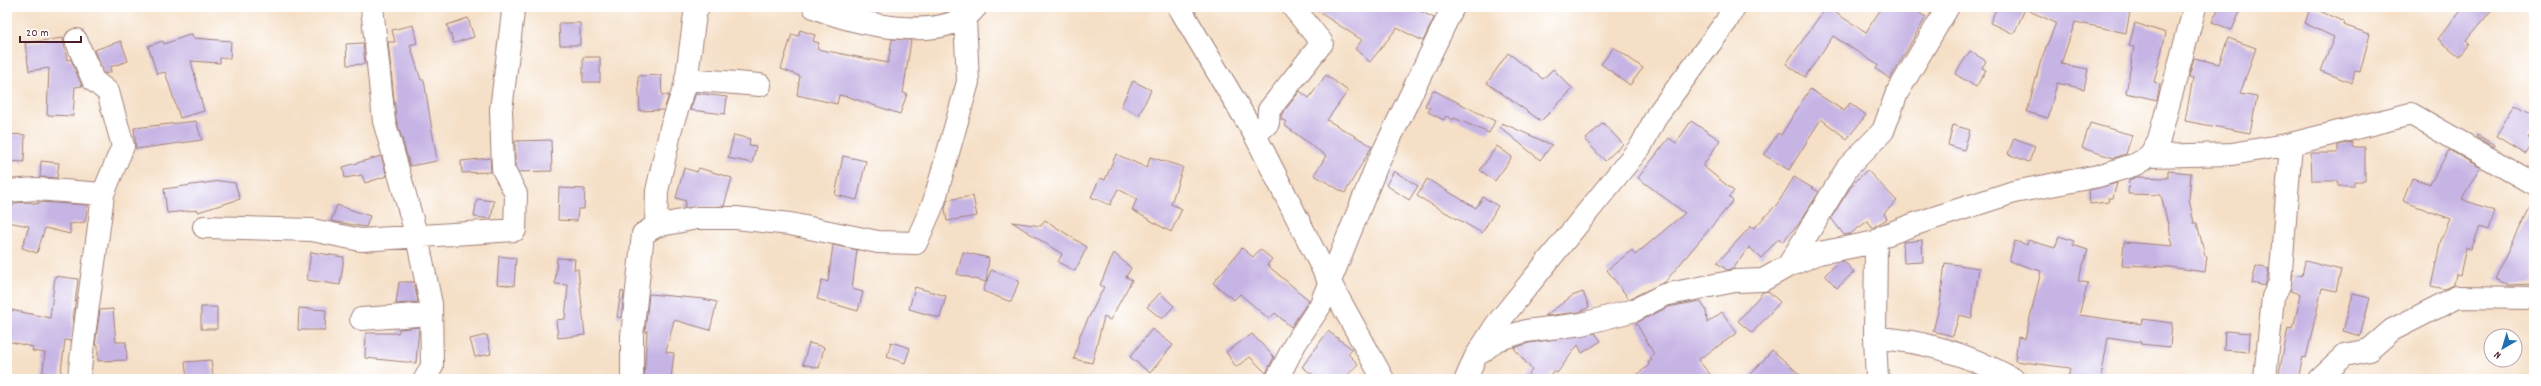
<svg xmlns="http://www.w3.org/2000/svg" width="2541" height="386" font-family="Dekko,sans-serif">
<style>
.building{fill:#c6b4e4}
.lines{fill:none;stroke-linecap:round;stroke-linejoin:round}
.minor-casing{stroke:#a07f78;stroke-width:24}
.tertiary-casing{stroke:#a07f78;stroke-width:24}
.minor{stroke:#fff;stroke-width:22}
.tertiary{stroke:#fff;stroke-width:22}
</style>
<rect width="100%" height="100%" fill="#fff"/>
<filter id="ink" filterUnits="userSpaceOnUse"><feTurbulence type="fractalNoise" baseFrequency=".025" numOctaves="2"/><feDisplacementMap in="SourceGraphic" scale="8" xChannelSelector="R" yChannelSelector="G"/><feConvolveMatrix kernelMatrix="1 2 1 2 8 2 1 2 1" color-interpolation-filters="sRGB"/></filter>
<filter id="wash" filterUnits="userSpaceOnUse"><feTurbulence type="fractalNoise" baseFrequency=".012" numOctaves="4" result="noise"/><feDisplacementMap in="SourceGraphic" scale="16" xChannelSelector="R" yChannelSelector="G"/><feGaussianBlur stdDeviation="0.9" result="paint"/><feColorMatrix in="noise" values="0 0 0 0 0 0 0 0 0 0 0 0 0 0 0 0 0 1.4 0 .05"/><feComposite in="paint" operator="in"/></filter>
<g filter="url(#wash)">
<rect width="100%" height="100%" fill="#f5dfc6"/>
<g id="blocks">
<!-- building -->
<path class="building" d="M1311,7h101l22,11 -11,23 -26,-13 -27,34 -15,-13 7,-9z
M1826,7l40,25 16,-25h27l17,10 -36,62 -14,-10 2,-4 -45,-29 -28,41 -19,-13z
M1997,7h134l-5,26 -51,-11 -14,42 27,5 -4,20 -27,-6 -9,35 -21,-6 14,-52 15,-37 -31,-14 -11,25 -24,-11z
M2219,7h23l-10,23 -20,-8z
M2311,7l33,15 -1,3 27,9 -10,38 -5,-1 -3,12 -31,-12 13,-34 -30,-14z
M2463,7h31l-28,34 3,3 -10,12 -21,-17z
M468,18l6,19 -20,6 -7,-18z
M559,23h21v22h-20z
M2135,23l31,10 -12,49 6,2 -3,16 -31,-7 8,-46 -5,-1z
M413,25l4,18 -7,2 11,35h3l13,81 -27,5 -14,-47 -8,-77h7l-3,-12z
M800,30l15,5 -2,6 6,2 -2,6 71,14 4,-24 19,1 -8,53 4,1 -7,20 -51,-17 -10,-2 -2,9 -40,-9 3,-19 -19,-7 11,-35 6,2z
M192,34l1,4 38,3 -1,17h-10v5l-29,-2 13,50 -24,7 -15,-46 -8,2 -9,-28 15,-5 1,3z
M63,38l4,22 4,-1 11,27 -7,1 -2,29 -26,-1 2,-47 -20,3 -4,-28z
M2228,38l28,10 -16,46 17,3 -7,36 -65,-12 8,-43 -4,-1 5,-19 25,6z
M121,41l7,20 -18,6 1,5 -6,2 -11,-24z
M363,43l2,21 -18,1 -1,-21z
M1614,47l29,21 -13,17 -29,-21z
M1970,51l16,10 -4,7 4,2 -10,17 -21,-13z
M1508,53l35,26 10,-10 20,20 -32,32 -54,-38z
M583,57h17v25h-17z
M661,75l1,20h7l-5,15 -24,1 -2,-35z
M1326,75l22,16 -21,29 45,26 -27,47 -31,-18 12,-19 -42,-31 2,-3 -5,-3v-4l19,-24 9,7z
M1133,81l18,9 -12,25 -18,-9z
M1810,89l34,22 6,-8 16,12 -19,24 -26,-20 -32,51 -25,-15 14,-22 3,2z
M1433,90l62,31 -6,12 -35,-15 -1,2 -7,-4 -2,4 -16,-8 2,-4 -5,-2z
M696,93l31,4 -2,17 -35,-4z
M2515,104l19,11v13l-6,10 6,3 -8,13 -30,-18z
M196,121l6,19 -66,9 -2,-21z
M1691,121l29,19 -17,26 31,25 -5,6 4,4 -68,81 -36,17 -22,-29 25,-20 3,5 50,-42 -47,-35 31,-40 7,5z
M1502,123l50,22 -12,15 -40,-33z
M1603,123l20,21 -18,17 -20,-21z
M2090,123l42,12 -6,19 -12,4 -32,-10z
M1953,125l17,5 -6,20 -16,-5z
M8,134l17,1 -1,27 -17,-1z
M2477,134l18,11 -1,2 -18,-11z
M734,135l16,4 -1,6 7,1 -4,17 -24,-5z
M2014,138l21,8 -6,16 -21,-8z
M551,140l1,31 -34,1 -3,-6v-25z
M2352,142v5h13v34h-11v5h-16v-5h-26l-1,-28h27v-8z
M1497,146l15,11 -17,24 -15,-11z
M2449,150l32,18 -19,31 32,12 -6,19 -8,-3 -9,22 -5,-2 -6,28 -4,-1 -2,11 -9,4 -14,-3 10,-46 9,-21 -47,-18 9,-23 18,6z
M1116,154l31,14 3,-11 33,10 -12,37 11,5 -11,23 -39,-22 5,-11 -19,-10 -8,16 -19,-8 9,-19 5,2z
M381,156l6,20 -22,7 -3,-8 -17,3 -2,-11z
M843,156l23,5 -9,39 -22,-5z
M490,158l1,14 -29,1 -1,-12z
M41,161l18,2 -2,15 -17,-1z
M684,168l13,4 2,-4 33,10 -8,28 -40,2 2,-7 -10,-3z
M1867,170l30,31 -13,12 3,6 -15,9 -4,-7 -18,13 -6,1 -13,-17 21,-33z
M1394,171l24,15 -9,14 -23,-15z
M2168,171l23,2 -2,26 5,24h3l8,33h2l-2,16 -36,-5 -47,-2 2,-23 49,4 -12,-51 -33,-1 1,-14 7,-3 32,1z
M1794,177l25,15 -21,33 -16,17 -3,-4 -18,20 -12,-11 -16,22 -6,1 -10,-7 34,-37 3,2 24,-25z
M1427,179l49,29 7,-11 15,9 -16,27 -65,-37z
M220,181l15,2 5,16 -42,13v-2l-31,3 -3,-24z
M2117,183l-4,15h-5l1,4 -19,2 -1,-14z
M559,188l26,1 -1,20h-6l-1,12 -19,-1z
M973,196l4,20 -30,5 -2,-12 2,-9z
M477,199l17,2 -3,18 -17,-2z
M2534,199v85l-25,1 -14,-6z
M28,202l10,2v-2l50,3 -3,17 -15,2v10l-25,-6 -8,25 -15,-5 7,-22 -22,-4v-17l6,1 1,-3z
M337,205l33,11 -4,11 -35,-6z
M1045,220l42,27 -12,24 -17,-9 4,-8 -50,-32 29,4z
M2059,236l15,5 -1,4 15,5 -10,31 10,2 -9,32 63,9 1,-5 29,4 -2,24 -30,-3 1,-2 -33,-5 -7,42h-33l2,-11 -55,-7 3,-24 7,2 16,-68 -32,-10 6,-20 12,4 1,-5 27,8z
M1922,240l1,22 -19,1 -1,-21z
M833,245l24,5 -5,39 11,3 -5,19 -41,-12 5,-19 6,2z
M1242,248l11,9 7,-8 12,10 -5,6 42,35 -18,27 -16,-14 -6,6 -29,-25 -6,6 -21,-17z
M311,252l33,5 -4,28 -33,-5z
M963,252l26,6 -3,24 -29,-8z
M1114,253l17,15 -5,9 6,3 -22,40 -6,-3 -12,46 -18,-4 6,-24 24,-48 -4,-2z
M499,256l17,2 -2,28 -17,-2z
M557,258l18,1 -1,10h4l7,66 -27,3 -2,-18 9,-1 3,-34 -13,-1z
M1844,261l10,11 -17,16 -12,-13 13,-13z
M2305,261l36,9 -5,21 -14,-3 -16,70 -3,-1 -5,22h-20l10,-51 5,1 8,-35 -11,-3 3,-17 9,2z
M1945,263l34,5 -7,50 -13,-3 -6,21 -20,-5 7,-27z
M2256,266l13,3 -4,17 -13,-3z
M991,270l28,11 -8,21 -28,-11z
M55,276l23,3 -4,33 -3,29 -6,-1 -5,39h-18l3,-26 -13,-2 1,-4 -26,-6v-32l43,9z
M399,282h15l4,20 -22,2z
M915,287l31,9 -6,22 -31,-9z
M621,291l3,1 -3,26 -4,-1z
M1768,291l12,11 -28,31 -14,-12 25,-29z
M1583,292l6,15 -9,5 -35,4 27,-20z
M1160,293l14,13 -12,13 -15,-12z
M649,294l55,5 13,3 -7,28 -36,-10 -8,32 8,1 -3,26h-27l3,-48h-2z
M2353,294l17,4 -10,38 -17,-5z
M1700,301l6,9 1,13 15,-11 15,21 -39,27 16,19h-82l17,-14 -1,-2 4,-3 -2,-3 4,-3 -18,-31 32,-16z
M201,307h16v22h-16z
M299,308l27,2 -1,20h-27z
M113,309l3,33h10l1,18 -29,1v-16h-3l5,-35z
M419,327l-3,36 -51,-5 1,-25h32l1,-4z
M1152,329l21,16 -23,28 -20,-16z
M1328,331l24,18 -4,5 10,10 -14,15h-25l-17,-12z
M2225,331l25,2 -1,19 -25,-2z
M1595,333l6,8 -19,12 -4,-8 -21,28 -4,-2 -6,8h-22l7,-9 -18,-22 15,-5z
M1252,334l22,23 -8,16 -16,-16 -14,10 -10,-15z
M487,335l4,19 -16,3 -5,-18z
M891,342l19,6 -5,15 -18,-6z
M809,343l15,4 -5,21 -16,-4z
M1772,350l33,29h-58z
M211,360l2,17 -26,2 -2,-17z"/>
</g>
</g>
<g filter="url(#ink)">
<use href="#blocks" fill-opacity="0" stroke="#a07f78" stroke-width="1"/>
<g class="lines">
<defs>
<path id="minor" d="M372,7l12,114 33,116 14,67 1,62 -7,13
M814,7c38,17 132,38 162,0
M686,79l74,6
M1255,135l13,-12 1,-13 53,-67 -29,-36
M2149,156l83,-2 59,-10 120,-30 123,70
M7,191l29,-2 67,5 20,-48 -15,-54 -15,-12 -17,-40
M656,226l41,-8h39l54,6 88,18 38,1 18,-41 34,-120 -3,-64
M204,227l108,3 49,10 154,-10 1,-36 -13,-25 -2,-59 12,-98
M1788,266l60,-99 35,-36 14,-38 51,-86
M361,319l70,-5
M1875,338c48,2 96,18 138,41
M1482,352l14,-12 30,-9 56,-7 53,-14 29,-15 71,-14 28,-1 25,-14 31,-13 57,-11
M79,379c6,-62 17,-123 24,-185
M632,379v-43l11,-102 13,-8 1,-35 14,-63 15,-45 9,-69 3,-7
M1277,379l18,-35 25,-38 57,-141 76,-158
M1466,379l9,-21 21,-33 145,-179 16,-31 69,-93 8,-15
M1877,379l-2,-41 1,-96 7,-6 32,-12 99,-32 84,-16 39,-12 12,-8 9,-13 37,-136
M2265,379l8,-82 7,-14 11,-139
M2319,379l26,-24 24,-5 23,-20 65,-33 77,1"/>
<path id="tertiary" d="M1179,7l76,128 74,146 54,98"/>
</defs>
<!-- minor casing -->
<use href="#minor" class="minor-casing"/>
<!-- tertiary casing -->
<use href="#tertiary" class="tertiary-casing"/>
<!-- minor -->
<use href="#minor" class="minor"/>
<!-- tertiary -->
<use href="#tertiary" class="tertiary"/>
</g>
</g>
<!-- margin -->
<rect width="2541" height="386" fill="none" stroke="#fff" stroke-width="24"/>
<!-- north arrow -->
<g transform="translate(2503 348) rotate(218)"><circle r="19" fill="#ffffff" stroke="#b7a5aa"/>
<path d="M0-3L7 15L0 10L-7 15Z" fill="#1f6fb2"/>
<text y="-6" font-size="11" font-weight="bold" text-anchor="middle" fill="#4a1f2b">N</text>
</g>
<!-- scale -->
<path d="M20 36v6h61v-6" fill="none" stroke="#4a1f2b" stroke-width="2"/>
<text x="26" y="36" font-size="12" fill="#4a1f2b" stroke="#ffffff" stroke-width="3" paint-order="stroke">20 m</text>
</svg>
